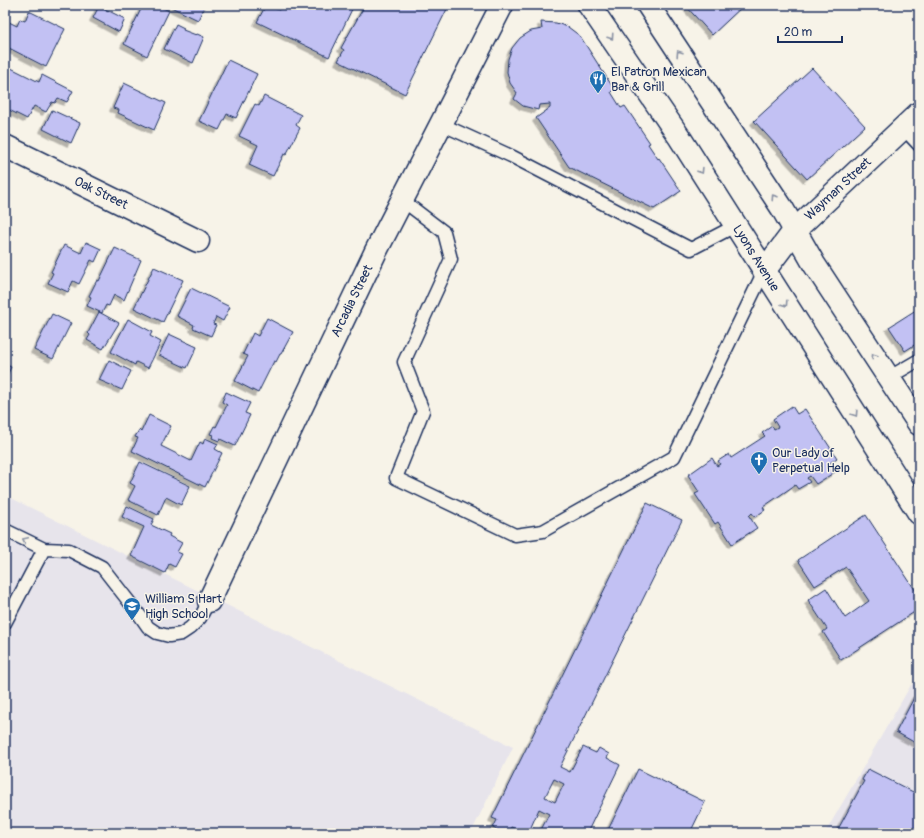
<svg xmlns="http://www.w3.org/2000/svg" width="924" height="838" font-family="Pangolin,sans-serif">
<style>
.built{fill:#e7e4eb}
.building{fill:#c2c1f3;stroke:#1b2f5e;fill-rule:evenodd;filter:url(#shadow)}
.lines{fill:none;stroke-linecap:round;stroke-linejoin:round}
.service-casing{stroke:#1b2f5e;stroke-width:15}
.minor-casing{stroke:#1b2f5e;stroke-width:25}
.secondary-casing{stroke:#1b2f5e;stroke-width:25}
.service{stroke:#f7f3e8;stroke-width:12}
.minor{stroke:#f7f3e8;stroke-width:22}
.secondary{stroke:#f7f3e8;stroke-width:22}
.oneway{stroke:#8991a3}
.labels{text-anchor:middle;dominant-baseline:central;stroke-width:3;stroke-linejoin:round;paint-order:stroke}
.poi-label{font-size:13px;fill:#1b2f5e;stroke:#f7f3e8;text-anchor:start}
.street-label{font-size:13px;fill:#1b2f5e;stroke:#f7f3e8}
</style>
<defs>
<filter id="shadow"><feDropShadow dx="-3.5" dy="3.5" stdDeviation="0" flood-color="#0004"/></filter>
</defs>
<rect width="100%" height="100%" fill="#f7f3e8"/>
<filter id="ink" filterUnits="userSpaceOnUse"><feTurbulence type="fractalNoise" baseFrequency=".025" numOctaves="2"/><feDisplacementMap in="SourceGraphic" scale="8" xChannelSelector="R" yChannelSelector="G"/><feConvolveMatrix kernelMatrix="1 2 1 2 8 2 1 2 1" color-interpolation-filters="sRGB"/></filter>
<g filter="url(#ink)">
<!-- built -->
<path class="built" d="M5,495l508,252 -42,86h-466z
M919,679v154h-94l86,-148z"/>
<!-- building -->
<path class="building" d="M143,5h14l12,6 -22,45 -23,-12z
M170,5h35l-7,15 -29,-14z
M266,5l13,5 2,-5h73l-25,52 -72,-35z
M365,5h84l-44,89 -67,-33 6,-11 -3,-2z
M685,5h59l-32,30z
M99,6l26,13 -6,13 -26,-14z
M29,11l36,18 -19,38 -39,-20 1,-2 -3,-1v-13l4,-9 8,4 3,-7 5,2z
M541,22l15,1 12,4 12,9 34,53 -3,3 10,16 4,-2 25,37 -2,1 10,15 1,-1 22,33 -27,18 -85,-42 -33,-49 14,-10v-4l-11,1 -1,5 -15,-4 -9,-7 3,-6 -7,-10 -3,-11 1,-13 4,-11 8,-10 11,-7 11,-2z
M176,24l8,4 -1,2 13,5 1,-1 7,3 -11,26 -29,-14z
M228,60l29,14 -21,44 -9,-4 -8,16 -20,-9z
M5,65l34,17 3,-7 31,16 -6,11 -9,-4 -3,5 -3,-1 -6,10 -12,-6 -7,13 -22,-11z
M812,68l53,58 -58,53 -53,-58z
M124,83l42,20 -12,27 -36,-17 1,-3 -6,-2z
M264,96l37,19 -5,10 4,3 -14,27 -2,-1 -11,22 -24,-11 9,-20 -19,-9 16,-32 4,2z
M52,110l28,13 -9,20 -28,-14z
M86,242l15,7 -6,13 -4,-2 -12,24 -6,-3 -5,11 -20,-9 5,-10 -2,-1 13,-27 17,8z
M115,248l26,12 -17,40 -10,-5 -5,11 -3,-1 -4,8 -15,-7 4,-9 -2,-1 8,-16 2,1z
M154,267l29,13 -20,42 -29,-14z
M191,288l39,19 -7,14 -7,-4 -3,7 3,1 -5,11 -18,-8 1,-3 -17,-9z
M919,308v34l-14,9 -16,-24z
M99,312l20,11 -16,26 -16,-9 3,-5 -2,-2z
M52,314l19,9 -18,36 -19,-9z
M267,318l26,14 -12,22h-1l-4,8 -2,-1 -16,32 -23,-12 13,-25 -5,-2 10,-21 5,3z
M128,319l24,13 -2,4 11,6 -13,26 -12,-6 -1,3 -24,-13z
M169,334l28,13 -10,21 -28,-13z
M109,360l22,11 -9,19 -23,-10z
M5,364l6,3 -6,13z
M226,392l24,11 -5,10 5,2 -15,31 -15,-7 -1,2 -7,-3 1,-3 -3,-1 4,-8 2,1 11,-22 -5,-3z
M792,406l5,8 8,-5 32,49 -7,5 5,9 -19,12 -6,-8 -3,2 3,4 -12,7 -3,-4 -32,22 2,3 -10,7 -3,-4 -3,3 8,12 -25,16 -14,-22 -3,2 -20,-30 4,-2 -11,-17 24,-17 5,8 3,-2 -2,-3 11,-7 2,4 34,-22 -3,-3 10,-7 2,3 4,-2 -5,-8z
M149,415l22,11 -10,20 30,15 9,-19 3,2 2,-6 13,6 -3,5 7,4 -17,34 -73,-36 6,-13 -3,-1 4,-7 2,2z
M140,462l50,24 -9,19 -15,-8 -8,18 -30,-15 7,-14 -5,-3z
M647,503l35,17 -122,247 10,5 13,-25 13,6 3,-5 10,6 -2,4 13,7 -33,68h-63l-13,-6 -3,6h-5l-10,-5 4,-8 -5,-2zM554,779l10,5 -9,18 -10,-5zM539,809l10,5 -9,18 -9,-5z
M127,506l27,13 -3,6 19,9 -1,2 13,7 -5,9 5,2 -7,13 -6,-3 -4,9 -34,-17 13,-29 -22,-10z
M866,515l53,81v13l-78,51 -18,-28 4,-3 -19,-29 18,-12 19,30 24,-17 -23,-34 -31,19 -17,-26z
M919,692v53l-23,-13 20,-38z
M638,769l67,33 -15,31h-11l-9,-4 -1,4h-56l-5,-3z
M868,769l51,26v38h-83l28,-52 -2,-1z"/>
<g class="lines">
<defs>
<path id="service" d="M441,124l70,32 180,93 44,-23
M903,128l16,17
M402,200l42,32 7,27 -47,103 19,49 -27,67 119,57 28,-4 131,-74 90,-186
M888,378l31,-18
M5,530l39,19 25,1 33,17 39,50 7,10 9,6 12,3 12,-2 9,-6 10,-10 9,-17
M5,623l39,-74"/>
<path id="minor" d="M5,146l193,95
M764,271l31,-41 124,-117
M209,601l167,-350 126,-246"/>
<path id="secondary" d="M589,5l91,133 239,375
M648,5l134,203 32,56 105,160"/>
</defs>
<!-- service casing -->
<use href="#service" class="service-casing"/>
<!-- minor casing -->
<use href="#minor" class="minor-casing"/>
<!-- secondary casing -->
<use href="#secondary" class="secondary-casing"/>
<!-- service -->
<use href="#service" class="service"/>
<!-- minor -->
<use href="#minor" class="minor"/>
<!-- secondary -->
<use href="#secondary" class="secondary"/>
</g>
<!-- one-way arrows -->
<defs><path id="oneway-chevron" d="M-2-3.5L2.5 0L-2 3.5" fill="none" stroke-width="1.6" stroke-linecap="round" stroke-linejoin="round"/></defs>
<g class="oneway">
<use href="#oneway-chevron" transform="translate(611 37) rotate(56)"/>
<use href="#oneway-chevron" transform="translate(679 53) rotate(-123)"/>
<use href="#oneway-chevron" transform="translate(701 171) rotate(58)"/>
<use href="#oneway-chevron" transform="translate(774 197) rotate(-124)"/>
<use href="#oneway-chevron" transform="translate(785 304) rotate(57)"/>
<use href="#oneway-chevron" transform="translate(874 356) rotate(-123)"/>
<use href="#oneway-chevron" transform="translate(855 414) rotate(57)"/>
<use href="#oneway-chevron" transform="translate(25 540) rotate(-155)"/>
</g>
</g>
<!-- icons -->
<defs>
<symbol id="restaurant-pin" viewBox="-11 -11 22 30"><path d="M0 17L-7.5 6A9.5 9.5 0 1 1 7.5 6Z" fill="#1f6fb2" stroke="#f7f3e8"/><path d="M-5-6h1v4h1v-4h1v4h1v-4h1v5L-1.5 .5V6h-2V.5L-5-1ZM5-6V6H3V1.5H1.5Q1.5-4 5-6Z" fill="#fff"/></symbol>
<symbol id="church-pin" viewBox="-11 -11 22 30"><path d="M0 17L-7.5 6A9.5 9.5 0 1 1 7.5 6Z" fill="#1f6fb2" stroke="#f7f3e8"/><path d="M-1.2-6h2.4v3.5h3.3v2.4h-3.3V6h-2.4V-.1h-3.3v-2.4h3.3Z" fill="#fff"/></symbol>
<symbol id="school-pin" viewBox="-11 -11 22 30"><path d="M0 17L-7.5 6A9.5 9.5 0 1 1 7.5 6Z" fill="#1f6fb2" stroke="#f7f3e8"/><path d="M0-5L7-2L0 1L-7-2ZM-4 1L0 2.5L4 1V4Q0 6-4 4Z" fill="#fff"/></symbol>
</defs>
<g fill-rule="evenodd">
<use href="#restaurant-pin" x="588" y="69" width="20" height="27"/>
<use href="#church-pin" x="749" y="450" width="20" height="27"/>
<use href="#school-pin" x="122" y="596" width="20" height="27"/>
</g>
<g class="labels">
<!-- poi labels -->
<g class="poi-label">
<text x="611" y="72">El Patron Mexican<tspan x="611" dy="15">Bar &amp; Grill</tspan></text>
<text x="772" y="453">Our Lady of<tspan x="772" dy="15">Perpetual Help</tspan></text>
<text x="145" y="599">William S Hart<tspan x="145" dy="15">High School</tspan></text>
</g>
<!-- street labels -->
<g class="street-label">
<text transform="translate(838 189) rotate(-43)">Wayman Street</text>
<text transform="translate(101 193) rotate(26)">Oak Street</text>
<text transform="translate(756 258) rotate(58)">Lyons Avenue</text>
<text transform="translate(352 301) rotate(-64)">Arcadia Street</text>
</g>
</g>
<!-- margin -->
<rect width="924" height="838" fill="none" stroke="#f7f3e8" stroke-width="20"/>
<rect x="10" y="10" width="904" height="818" fill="none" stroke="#1b2f5e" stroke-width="1.5" filter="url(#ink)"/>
<!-- scale -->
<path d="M778 36v6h64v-6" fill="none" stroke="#1b2f5e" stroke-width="2"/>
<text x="784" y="36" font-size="12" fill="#1b2f5e" stroke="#f7f3e8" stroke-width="3" paint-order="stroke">20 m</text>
</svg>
